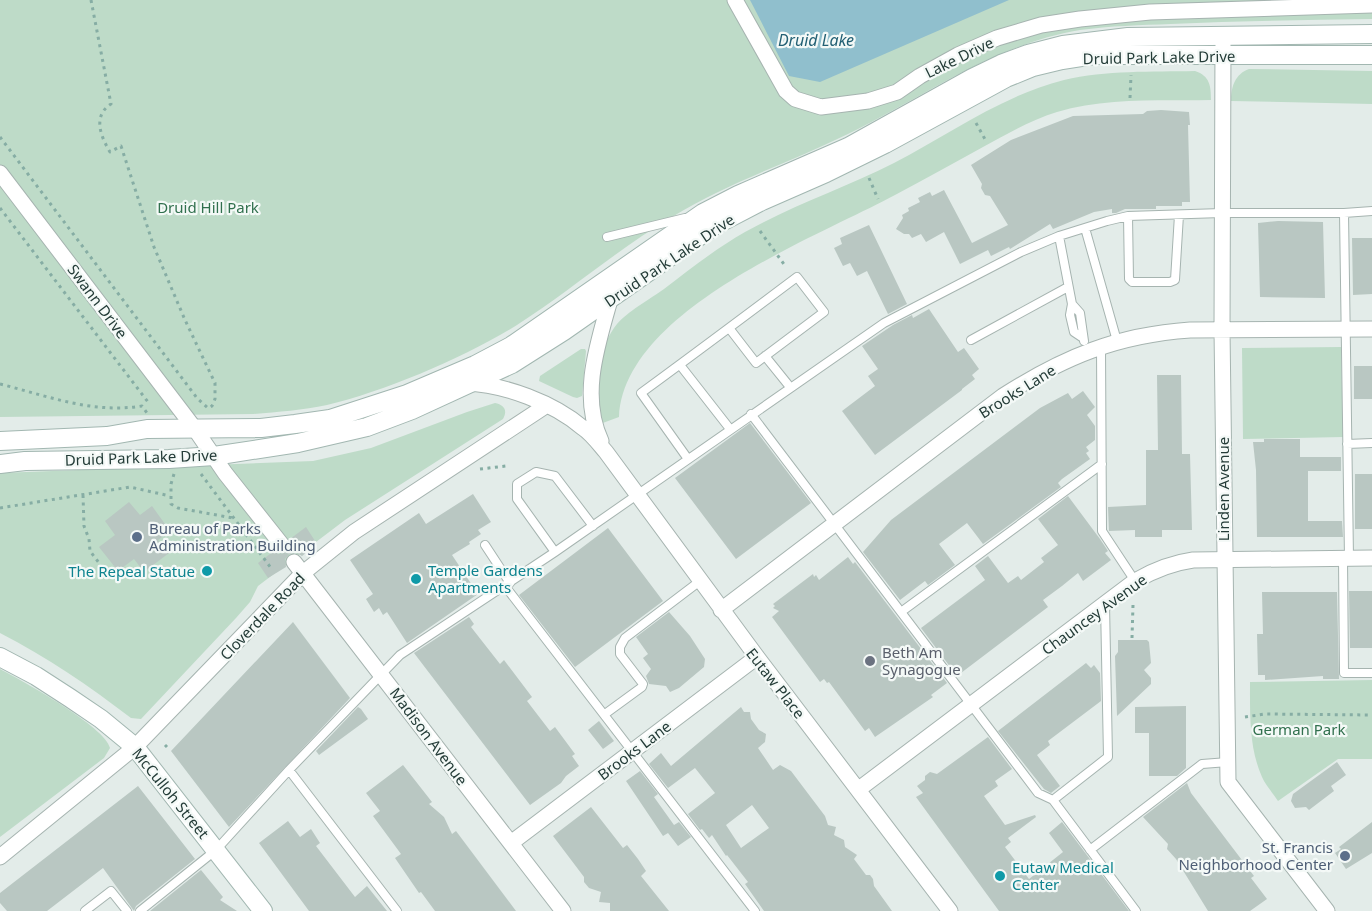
<svg xmlns="http://www.w3.org/2000/svg" width="1372" height="911" font-family="'Noto Sans',sans-serif">
<style>
.green{fill:#bedbc8}
.water{fill:#90bfcd}
.building{fill:#b9c7c2;fill-rule:evenodd}
.lines{fill:none;stroke-linecap:round;stroke-linejoin:round}
.lane-casing{stroke:#a6b4b0;stroke-width:10}
.street-casing{stroke:#a6b4b0;stroke-width:17}
.secondary-casing{stroke:#a2b7b1;stroke-width:20}
.path{stroke:#86ada4;stroke-width:3;stroke-dasharray:3 4.5;stroke-linecap:butt}
.lane{stroke:#fff;stroke-width:8}
.street{stroke:#fff;stroke-width:15}
.secondary{stroke:#fff;stroke-width:18}
.service-dot{fill:#5c6f8a;stroke:#f4f9f7;stroke-width:2}
.culture-dot{fill:#0f9aa8;stroke:#f4f9f7;stroke-width:2}
.worship-dot{fill:#6b7280;stroke:#f4f9f7;stroke-width:2}
.labels{text-anchor:middle;dominant-baseline:central;stroke-width:4.5;stroke-linejoin:round;paint-order:stroke}
.street-label{font-size:15px;fill:#243c38;stroke:#f4f9f7}
.park-label{font-size:15px;fill:#31704e;stroke:#f4f9f7}
.service-label{font-size:15px;fill:#4e5e75;stroke:#f4f9f7;text-anchor:start}
.culture-label{font-size:15px;fill:#0d838f;stroke:#f4f9f7;text-anchor:start}
.worship-label{font-size:15px;fill:#5b616d;stroke:#f4f9f7;text-anchor:start}
.water-label{font-size:16px;font-style:italic;fill:#236074;stroke:#f4f9f7}
</style>
<rect width="100%" height="100%" fill="#e3ece9"/>
<!-- green -->
<path class="green" d="M0,0h1372v19c-67,1 -134,2 -201,5 -30,1 -61,2 -91,6 -86,14 -156,67 -232,104 -59,29 -121,49 -176,83 -54,32 -102,74 -155,108 -52,32 -131,66 -190,80 -24,5 -49,7 -73,9l-254,3z
M1249,69l123,2v33l-141,-3c0,-14 4,-27 18,-32z
M1195,71c15,5 16,15 16,29 -50,1 -105,-3 -154,12 -26,8 -50,22 -74,35 -29,16 -58,32 -88,48 -80,43 -271,115 -276,222l-19,7c-4,-32 -5,-73 17,-100 9,-11 34,-26 47,-35 26,-20 53,-41 81,-57 48,-27 100,-44 149,-69 56,-29 107,-67 170,-83 42,-10 88,-8 131,-9z
M1341,347l2,90 -100,2 -1,-91z
M581,349h4l1,2 -4,45 -5,2 -4,-1 -34,-16 1,-5z
M495,403c9,2 13,7 8,16l-158,101 -87,66 -8,16 -14,16 -95,101 -10,-1c-42,-32 -84,-61 -131,-85v-160l313,-12 58,-13 96,-36z
M0,669c21,11 106,58 110,79l-6,10 -104,79z
M1372,680v79h-34l-60,42c-5,-8 -12,-15 -16,-24 -13,-29 -12,-63 -12,-95z"/>
<!-- water -->
<path class="water" d="M750,0h259l-189,82 -31,-6z"/>
<!-- building -->
<path class="building" d="M1161,110l28,2 1,13h-2l2,77h-8v4h-26v3h-31l-9,4h-4v-4l-18,3 -41,17 -3,-5 -40,25 -1,-2 -18,9 -3,-6 -28,14 -16,-32 -18,10 -5,-8 -9,4 -3,-4h-5l-8,-5 7,-11 -1,-3 7,-4 -1,-3 12,-6 -2,-4 12,-6 2,4 12,-6 28,53 36,-18 -18,-29 -5,-1 -4,-7 1,-4 -11,-19 40,-25 62,-24 70,-2 4,-3z
M1278,221l45,1 2,76 -65,-1 -2,-74z
M869,225l38,79 -19,10 -21,-43 -10,5 -7,-13 -7,3 -9,-18 8,-4 -2,-6z
M1352,238h20v56l-19,1z
M929,309l29,43 6,-4 15,21 -7,6 3,4 -13,10v1l-87,65 -33,-44 33,-25 -7,-10 10,-7 -16,-23 31,-21 19,-10 1,3z
M1354,366h18v33h-18z
M1157,375h24l1,79h8l2,76h-30v7h-27v-7l-26,1 -1,-24 38,-2v-55h12z
M1083,391l12,16 -8,8 8,11v14l-9,7 3,4 -3,2 4,6 -28,20 -4,4 3,4 -78,57 -16,-21 -28,21 16,21 -27,20 -3,-4 -25,19 -37,-48 28,-32 149,-112 28,-15 4,6z
M750,423l61,80 -75,56 -61,-81z
M1264,439h36v18h41v14h-33v50h34l1,16h-86l-1,-67 -3,-28h11z
M1355,474h17v55h-17z
M473,494l18,28 -13,8 3,4 -12,8 1,2 -18,11 26,39 -71,49 -20,-31 -4,3 -4,-7 -5,4 -8,-13 7,-5 -23,-34 69,-47 7,11z
M1068,496l32,43 8,12 -3,2 6,7 -28,21 -5,-8 -16,13 -19,14 5,7 -91,69 -36,-48 64,-48 -10,-14 13,-10 20,27 10,-7 3,4 23,-18 -3,-4 17,-13 -20,-26z
M129,502l11,13 12,-9 18,25 -12,9 11,13 -25,19 -10,-13 -16,12 -19,-24 16,-12 -10,-14z
M306,527l11,17 -15,12 -5,-3 -8,1 -4,5 1,8 -18,11 -10,-15 16,-12 5,3 9,-1 3,-5 -1,-9z
M608,528l55,73 -88,66 -56,-72z
M848,557l5,7 2,-2 92,121 -16,12 2,2 -58,40 -6,-9 -4,3 -36,-49 -2,1 -3,-4 -4,3 -48,-65 7,-6 -6,-3 2,-2 -2,-2 40,-30 1,3 2,-2 3,5z
M1349,591h23v57h-22z
M1262,592h75l2,87h-16v-3l-58,4v-5h-7l-1,-41h6z
M669,612l21,24 15,23 -1,8 -25,21 -9,4 -4,-6 -17,-2 -3,-8 5,-7 -8,-11 5,-4 -12,-17z
M469,617l5,7 -3,3 29,37 4,-4 28,37 -5,4 23,30 5,-4 20,27 -3,2 7,10 -13,10 -5,7 -31,22 -116,-152z
M293,622l57,76 -121,129 -58,-76z
M1118,640h29l2,2 2,21 -7,7 7,8v6l-34,32 -2,-60 3,-4z
M1086,663l5,5 3,-3 6,8 1,28 -53,40 2,4 -13,10 23,31 -9,7 -7,-4 -46,-58z
M1186,706v62l-9,8h-28v-43h-14v-26z
M358,707l3,2 7,10 -49,36 -3,-4z
M741,707l3,5h6l1,7 8,11 7,4 -1,8 -7,6 15,22 7,-5 11,6 34,45 3,9 8,2 -2,8 10,5 1,7 12,8 -3,4 12,16h4l3,4 1,7 18,25h-128l-19,-27 3,-2 -21,-27 -1,1 -14,-21 -3,3 -7,-9 -2,1 -12,-16 27,-21 -20,-25 -27,20 -19,-24 12,-11 10,13zM752,805l17,23 -28,20 -15,-23z
M599,721l15,20 -11,8 -15,-19z
M988,737l24,32 -17,12 3,5 -14,10 21,29 30,-10 1,2 -28,21 3,4 -6,5 24,32 34,-27 -14,-19 13,-11 67,89h-130l-83,-114 7,-4 -6,-7 8,-6v-4l5,-4 7,2z
M1337,762l9,13 -15,11 3,5 -25,19 -3,-3 -11,1 -4,-7 2,-7z
M403,765l29,37 -3,2 15,13 8,17 4,-3 60,80h-81l-14,-19 -2,1 -24,-35 6,-4 -28,-38 7,-5 -14,-18z
M640,771l18,23 -4,3 20,28 5,-3 12,15 -13,9 -10,-13 -5,3 -37,-55z
M1187,783l4,10 63,83 -3,2 16,21 -17,12h-42l-32,-52 -9,-10 1,-5 -25,-27z
M138,786l57,73 -59,47 -2,5 -31,-43 -56,43h-40l-7,-8v-10z
M591,807l32,41 4,-3 11,14 8,12 -5,5 28,35h-59v-8l-11,-1 2,-10 -12,-4 -5,-6v-5l-31,-41z
M288,821l12,16 11,-8 9,14 -4,3 39,51 12,-11 20,25h-78l-50,-68z
M1372,822v31l-26,16 -11,-16 6,-4 -2,-2z
M201,870l22,27 -3,3 17,11h-87z"/>
<g class="lines">
<defs>
<path id="lane" d="M1344,213l5,345
M1128,216l1,63 3,3h38l5,-2 4,-65
M1085,228l32,113
M1059,236l13,68 -2,11 4,17 9,6
M607,237l78,-19
M1072,304l8,9 4,28
M971,340l97,-53
M1101,347l1,184 33,50
M765,356l25,31
M680,365l50,64
M751,414l287,379 15,7 83,111
M1347,444l25,-1
M688,459l-47,-66c52,-38 104,-77 156,-116l27,35 -68,51 -27,-35
M485,545l25,38
M555,552l-38,-53v-15l19,-12 19,4 38,50
M1343,558l1,115h28
M505,586l250,325
M901,612l201,-148
M605,714l37,-27 1,-3 -23,-30v-7l5,-9 75,-57
M289,770l108,141
M1053,800l55,-43 -3,-153
M1090,850l112,-86 26,-2
M85,911l26,-20 16,20
M140,911l76,-61 73,-80 111,-115 155,-103 329,-229 137,-71 38,-16 48,-15 21,-5 94,-3h122l28,-2"/>
<path id="street" d="M735,0l51,91 9,8 26,8 47,-6 29,-9 23,-16 38,-21 39,-17 44,-13 39,-6 70,-7 222,-7
M1223,43l-1,287 6,452 99,129
M0,173l195,256 30,44 57,72
M465,383c39,1 89,20 118,45 9,6 16,16 23,24l151,205 193,254
M601,441c-21,-45 -4,-95 9,-141
M294,562l269,349
M721,610l282,-214c61,-39 114,-61 187,-66l182,-1
M859,789l276,-208c19,-11 36,-18 58,-21l179,-2
M511,843l246,-186
M0,857l135,-110 168,-174 51,-41 193,-127"/>
<path id="secondary" d="M0,441l107,-5 40,-7 114,-1 34,-4 35,-5 77,-25 68,-29 36,-19 192,-133 35,-18 110,-48 124,-69 29,-14 27,-10 35,-9 65,-8 244,-3
M0,464l25,-3 144,-2 45,-3 84,-13 69,-16 45,-17 100,-46 52,-33 150,-105 48,-25 64,-28 59,-29 121,-66 27,-11 29,-7 32,-5h278
M0,657l36,19 34,22 31,21 34,28 128,164"/>
</defs>
<!-- lane casing -->
<use href="#lane" class="lane-casing"/>
<!-- street casing -->
<use href="#street" class="street-casing"/>
<!-- secondary casing -->
<use href="#secondary" class="secondary-casing"/>
<!-- path -->
<path class="path" d="M91,0l20,104c-19,12 -10,33 -1,48l11,-6 33,101 31,73 30,63v16l-3,7 -5,3
M1130,98l1,-23
M976,123l10,18
M0,137l197,261 12,11
M869,178l9,21
M0,208l148,194
M760,231l26,36
M0,384c48,12 92,30 142,22l5,7
M480,469l26,-3 2,3
M174,474l-3,10v20l7,4 55,10
M201,474l70,94
M83,495l1,31 5,13 1,12 19,25 8,-4
M0,508l130,-21 40,9
M1132,638l1,-33
M1245,717l20,-3 107,1
M165,745l2,2"/>
<!-- lane -->
<use href="#lane" class="lane"/>
<!-- street -->
<use href="#street" class="street"/>
<!-- secondary -->
<use href="#secondary" class="secondary"/>
</g>
<!-- markers -->
<g class="service-dot">
<circle cx="137" cy="537" r="6"/>
<circle cx="1345" cy="856" r="6"/>
</g>
<g class="culture-dot">
<circle cx="207" cy="571" r="6"/>
<circle cx="416" cy="579" r="6"/>
<circle cx="1000" cy="876" r="6"/>
</g>
<circle class="worship-dot" cx="870" cy="661" r="6"/>
<g class="labels">
<!-- street labels -->
<g class="street-label">
<text transform="translate(959 57) rotate(-26)">Lake Drive</text>
<text transform="translate(1159 57) rotate(-1)">Druid Park Lake Drive</text>
<text transform="translate(669 260) rotate(-34)">Druid Park Lake Drive</text>
<text transform="translate(98 301) rotate(53)">Swann Drive</text>
<text transform="translate(1017 391) rotate(-32)">Brooks Lane</text>
<text transform="translate(141 457) rotate(-2)">Druid Park Lake Drive</text>
<text transform="translate(1223 489) rotate(-90)">Linden Avenue</text>
<text transform="translate(1094 614) rotate(-36)">Chauncey Avenue</text>
<text transform="translate(262 616) rotate(-46)">Cloverdale Road</text>
<text transform="translate(776 683) rotate(52)">Eutaw Place</text>
<text transform="translate(429 736) rotate(53)">Madison Avenue</text>
<text transform="translate(634 750) rotate(-37)">Brooks Lane</text>
<text transform="translate(171 793) rotate(51)">McCulloh Street</text>
</g>
<!-- park labels -->
<g class="park-label">
<text x="208" y="207">Druid Hill Park</text>
<text x="1299" y="729">German Park</text>
</g>
<!-- service labels -->
<g class="service-label">
<text x="149" y="528">Bureau of Parks<tspan x="149" dy="17">Administration Building</tspan></text>
<text x="1333" y="847" text-anchor="end">St. Francis<tspan x="1333" dy="17">Neighborhood Center</tspan></text>
</g>
<!-- culture labels -->
<g class="culture-label">
<text x="428" y="570">Temple Gardens<tspan x="428" dy="17">Apartments</tspan></text>
<text x="195" y="571" text-anchor="end">The Repeal Statue</text>
<text x="1012" y="867">Eutaw Medical<tspan x="1012" dy="17">Center</tspan></text>
</g>
<!-- worship labels -->
<g class="worship-label">
<text x="882" y="652">Beth Am<tspan x="882" dy="17">Synagogue</tspan></text>
</g>
<!-- water labels -->
<g class="water-label">
<text x="816" y="40">Druid Lake</text>
</g>
</g>
</svg>
